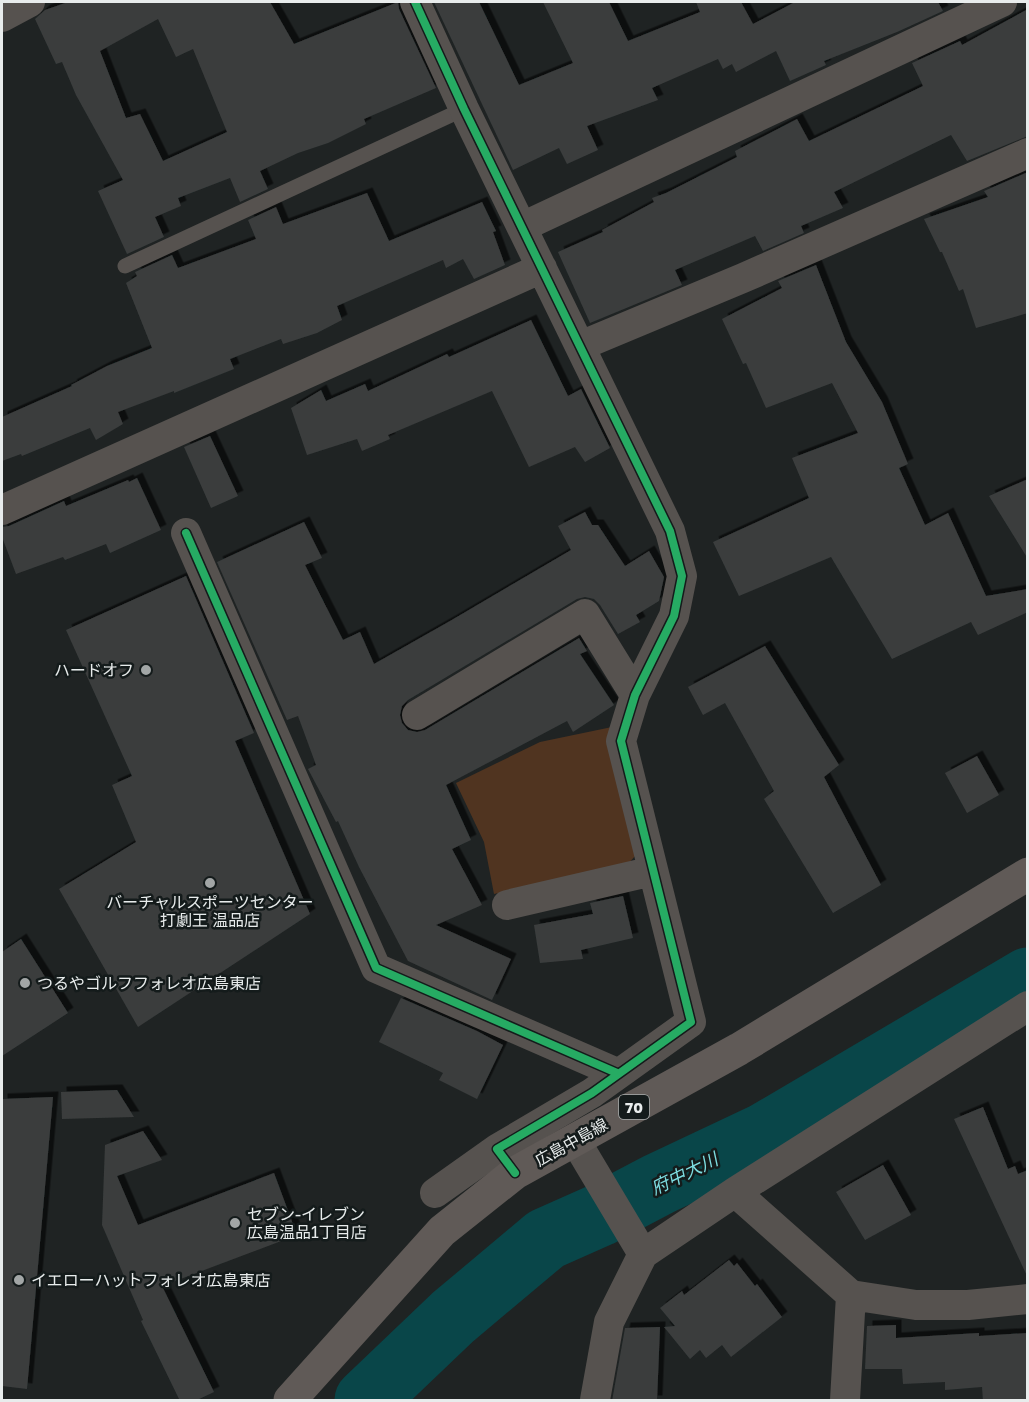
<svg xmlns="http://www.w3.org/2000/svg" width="1029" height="1402" font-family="'Golos Text','Noto Sans JP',sans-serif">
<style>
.green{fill:#503420}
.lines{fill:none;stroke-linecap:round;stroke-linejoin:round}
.river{stroke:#094649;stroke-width:63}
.building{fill:#3a3d3d;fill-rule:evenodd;filter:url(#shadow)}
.lane{stroke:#56524f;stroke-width:15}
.street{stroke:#56524f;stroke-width:30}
.primary{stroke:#605a57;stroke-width:33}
.cycleway-casing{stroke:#141b1b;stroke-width:11}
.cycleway{stroke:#26ab63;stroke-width:8}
.poi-dot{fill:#a2a6a6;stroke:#141b1b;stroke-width:2}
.labels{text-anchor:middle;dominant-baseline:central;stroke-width:5;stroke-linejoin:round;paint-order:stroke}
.shield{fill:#141b1b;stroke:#a8adad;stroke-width:1.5}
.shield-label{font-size:15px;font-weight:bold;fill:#e8ecec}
.poi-label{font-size:16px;fill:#e8ecec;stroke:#141b1b;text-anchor:start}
.street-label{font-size:16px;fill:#e8ecec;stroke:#141b1b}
.water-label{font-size:18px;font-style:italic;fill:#7ddce0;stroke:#141b1b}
</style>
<defs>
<filter id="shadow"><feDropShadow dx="5.5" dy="-5.5" stdDeviation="0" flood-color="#0009"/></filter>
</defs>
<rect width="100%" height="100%" fill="#1f2323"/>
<!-- green -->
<path class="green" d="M612,727l24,128 -10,11 -132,28 -10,-52 -28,-59 84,-41z"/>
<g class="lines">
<!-- river -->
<path class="river" d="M366,1400l87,-83 93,-78 54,-24 59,-31 106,-50 263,-155"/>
</g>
<!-- building -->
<path class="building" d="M68,2h202l24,42 104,-42 1,7 37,79 -72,31 2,5 -38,19 -30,10 -38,18 8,18 -28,13 -10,-24 -52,20 3,8 -26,11 9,20 -37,17 -29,-63 25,-11 -47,-85 -14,-33 -6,2 -21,-45 10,-9zM158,19l18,38 17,-8 34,83 -64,29 -23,-47 -14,4 -26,-67z
M434,2h45l40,83 54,-22 -30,-61h66l19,39 72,-29 -4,-10h45l12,22 42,-22h143l5,9 -46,21 -73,29 2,4 -36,16 -14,-30 -40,21 -4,-8 -9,5 -5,-10 -66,29 6,12 -71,26 11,24 -31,14 -8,-16 -46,22z
M1028,9v127l-61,25 -16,-26 -117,57 9,16 -42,18 3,7 -41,18 -8,-15 -80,34 7,15 -92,38 -32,-71 45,-20 -1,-2 52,-28 -2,-4 14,-5 71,-36 -2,-6 62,-32 12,22 114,-55 -11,-23 48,-22 2,4z
M1028,172v141l-52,15 -13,-39 -4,2 -17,-39h-2l-16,-33 64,-22 -4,-6z
M367,193l22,48 93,-39 14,29 -3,1 12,33 -31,14 -11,-20 -17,9 -3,-8 -106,46 5,14 -25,13 -34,11 -2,-5 -51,20 4,10 -60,24v-2l-56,21 5,12 -27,16 -6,-12 -68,28 -1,-2 -19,7v-44l70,-31 -1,-1 36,-19 45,-18 -26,-65 11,-7 -2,-4 37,-17 6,13 78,-29 -8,-19 28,-13 7,17z
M816,265l30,77 36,60 26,62 -9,4 26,57 23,-12 38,83 42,-7v23l-50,23 -7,-13 -79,37 -61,-102 -92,39 -26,-54 96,-44 -17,-40 66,-25 -26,-50 -66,25 -20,-45 -3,1 -21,-45 60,-31 -4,-7z
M531,320l37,76 13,-7 29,59 -25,14 -10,-15 -46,20 -37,-76 -104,44 2,4 -28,12 -5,-12 -50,16 -16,-47 30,-18 5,11 39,-17 3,7 79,-37 2,3z
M210,436l28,60 -27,12 -27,-61z
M137,478l24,52 -51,23 -4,-9 -41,16 -2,-3 -47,17 -14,-37v-10l7,-1 55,-25 2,5 62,-26 1,2z
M1028,479v80l-39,-63z
M585,512l7,13h6l27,41 24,-15 15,26 -5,24 -23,14 4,7 -22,12 -18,-29 -6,-6 -9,-2 -8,2 -169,101 -6,6 -2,9 2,8 6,7 9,2 8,-2 154,-92 8,13 -7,3 34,51 -41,27 -6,-11 -121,64 25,55 -19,9 30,56 -46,20 75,34 -19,41 -84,-39 -49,-94 -21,-46 -2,1 -28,-53 8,-4 -18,-49 -11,4 -70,-158 87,-40 18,36 -17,7 38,75 17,-8 14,32 76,-43 121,-71 -13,-24z
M186,576l68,157 -19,8 75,173 -172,113 -79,-138 77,-47 -24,-57 20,-9 -66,-146z
M765,646l74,119 -15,12 57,108 -48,28 -69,-114 10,-8 -49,-88 -22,12 -15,-28z
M977,756l22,39 -32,18 -22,-40z
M623,896l10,42 -52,12 2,9 -43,4 -6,-38 59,-11 -3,-11z
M21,939l47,74 -66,43v-104z
M401,998l76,33 26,14 -26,54 -38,-19 4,-7 -64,-31z
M117,1090l17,27 -72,2 -1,-27z
M53,1097l-26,292 -25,-3v-287z
M983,1107l25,62 7,-3 3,8 10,-4v108l-74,-159z
M143,1131l19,29 -45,16 21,49 136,-52 23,62 -135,51 52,106 -19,9h-15l-39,-80 2,-1 -41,-95 3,-80z
M883,1165l28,50 -46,25 -29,-48z
M729,1260l5,6 3,-3 18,23 2,-2 25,33 -51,40 -9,-12 -16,13 -6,-8 -10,9 -26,-32 11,-1 -15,-18 22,-17 2,4z
M896,1325v13l83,-5v3l49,-3v68h-45l-1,-14 -37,3v-8l-42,2 -1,-15h-37l2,-43z
M660,1327l-3,74h-45l13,-73z"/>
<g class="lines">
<!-- lane -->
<path class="lane" d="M125,266l339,-157"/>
<!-- street -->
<path class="street" d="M415,2l49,107 206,422 12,45 -8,40 -39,79 -14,46 70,281 -99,71 -95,56 18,24
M2,17l28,-15
M522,227l480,-225
M580,346l163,-68 285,-125
M2,510l540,-242
M186,533l190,435 241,105
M417,715l168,-101 50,81
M507,905l146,-34
M575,1140l68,114 -34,68 -14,78
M735,1192l116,103 65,10h52l60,-6
M435,1193l62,-44
M643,1254l92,-62 293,-186
M845,1400l6,-105"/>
<!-- primary -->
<path class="primary" d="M290,1400l152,-169 73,-58 224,-124 289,-175"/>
<defs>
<path id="cycleway" d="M415,2l49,107 206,422 12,45 -8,40 -39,79 -14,46 70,281 -99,71 -95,56 18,24
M186,533l190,435 241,105"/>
</defs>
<!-- cycleway casing -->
<use href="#cycleway" class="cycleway-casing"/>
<!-- cycleway -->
<use href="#cycleway" class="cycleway"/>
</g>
<!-- markers -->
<g class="poi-dot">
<circle cx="146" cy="670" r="6"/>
<circle cx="210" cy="883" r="6"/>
<circle cx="25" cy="983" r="6"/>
<circle cx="235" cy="1223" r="6"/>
<circle cx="19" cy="1280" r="6"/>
</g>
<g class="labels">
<!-- shield labels -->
<rect class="shield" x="619" y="1095" width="30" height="24" rx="4.5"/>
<g class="shield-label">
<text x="634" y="1107">70</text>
</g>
<!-- poi labels -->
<g class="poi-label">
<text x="134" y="670" text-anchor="end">ハードオフ</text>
<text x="210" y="902" text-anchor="middle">バーチャルスポーツセンター<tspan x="210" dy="18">打劇王 温品店</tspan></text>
<text x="37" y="983">つるやゴルフフォレオ広島東店</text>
<text x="247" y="1214">セブン‐イレブン<tspan x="247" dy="18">広島温品1丁目店</tspan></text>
<text x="31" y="1280">イエローハットフォレオ広島東店</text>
</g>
<!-- street labels -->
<g class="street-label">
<text transform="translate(571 1142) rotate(-29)">広島中島線</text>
</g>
<!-- water labels -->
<g class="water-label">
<text transform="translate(684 1173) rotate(-26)">府中大川</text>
</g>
</g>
<!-- border -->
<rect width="1029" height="1402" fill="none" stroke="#e8ecec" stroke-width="6"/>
</svg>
